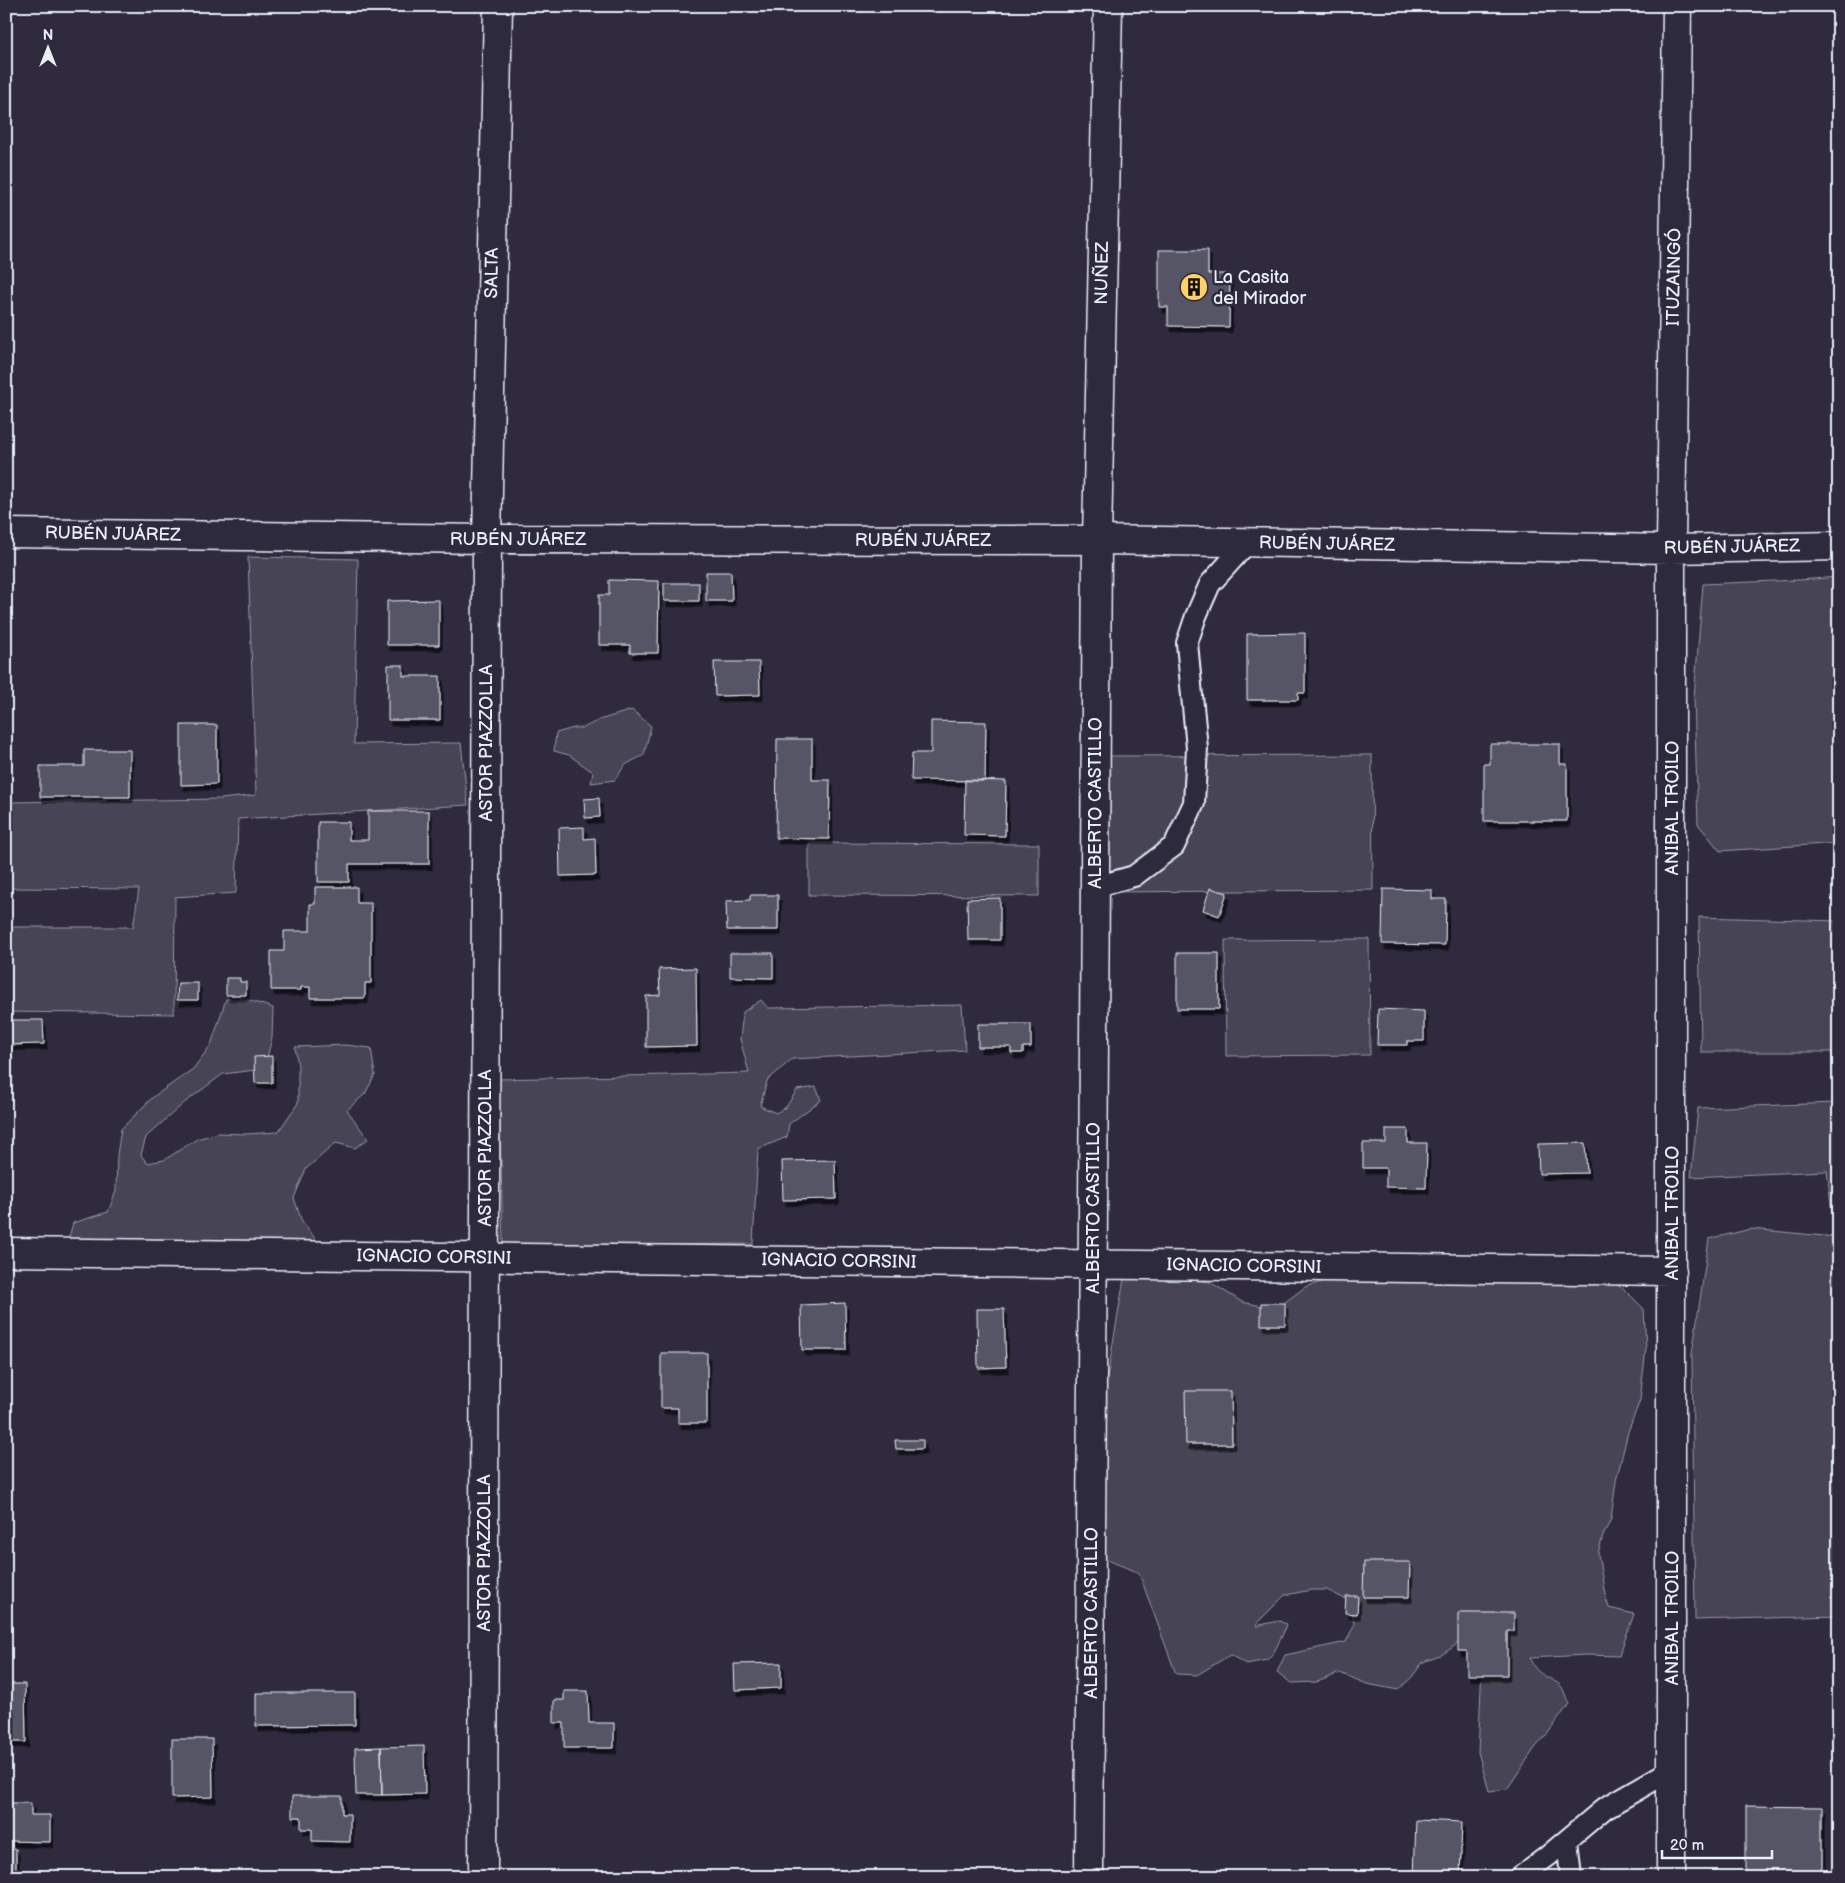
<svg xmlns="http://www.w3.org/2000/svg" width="1845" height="1883" font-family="'Balsamiq Sans',sans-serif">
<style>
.green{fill:#464455;stroke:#979aa6}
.building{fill:#575565;stroke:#e8f1f8;filter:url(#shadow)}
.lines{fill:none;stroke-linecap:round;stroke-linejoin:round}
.service-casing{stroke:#e8f1f8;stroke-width:24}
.minor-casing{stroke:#e8f1f8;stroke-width:31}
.service{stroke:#2f2a3d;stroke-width:20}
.minor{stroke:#2f2a3d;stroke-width:28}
.labels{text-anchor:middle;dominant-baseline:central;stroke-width:5;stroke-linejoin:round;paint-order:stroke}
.street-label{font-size:18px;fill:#e8f1f8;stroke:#2f2a3d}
.poi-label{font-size:18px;fill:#e8f1f8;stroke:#2f2a3d;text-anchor:start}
</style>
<defs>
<filter id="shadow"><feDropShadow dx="3" dy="5.5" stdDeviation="0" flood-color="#0009"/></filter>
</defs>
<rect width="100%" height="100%" fill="#2f2a3d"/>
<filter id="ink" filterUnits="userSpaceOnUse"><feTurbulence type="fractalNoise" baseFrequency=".02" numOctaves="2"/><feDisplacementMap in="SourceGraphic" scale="10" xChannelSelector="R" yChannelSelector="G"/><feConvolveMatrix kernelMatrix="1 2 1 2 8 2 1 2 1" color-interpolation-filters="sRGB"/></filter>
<g filter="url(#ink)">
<!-- green -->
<path class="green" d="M248,557l110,2 -4,185 107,-1 7,62 -230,14 -2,74 -61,4 -1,117 -168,-2v-85h127l6,-38 -133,-1v-86l215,-3 35,-4z
M1839,577v266l-119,8 -22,-27 -4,-126 9,-114 96,-4z
M632,710l19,16 -7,29 -19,10 -10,15 -24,3 2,-11 -24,-17 -15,-4 2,-18 18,-5h9l16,-8z
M1372,755l1,135 -266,2 -1,-136z
M809,843l230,1v52l-230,-1z
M1699,917l140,4v695l-144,4 -3,-266 17,-115 42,-10 84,8 -8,-66 -136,6 7,-69 137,-5 -3,-51h-131z
M1369,939l1,116 -144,1 -1,-116z
M226,999h19l28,9 -1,30 -8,31 -41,5 -39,29 -38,34 -5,18 6,8 17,-3 33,-21 21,-6 27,1 33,-2 20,-29v-37l-3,-19 51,-2 25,3 4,27 -10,19 -18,16 21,29 -13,9 -19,-5 -30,26 -12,29 8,24 20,25 -245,-1 -8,-9 4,-14 35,-11 8,-21 1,-36 4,-26 32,-32 40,-28 18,-24z
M761,1000l7,8 194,-3 3,45 -173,9 -25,22 -7,25 16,7 10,-6 11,-17 19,-3 5,13 -32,24 -2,13 -29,12 -5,95 -250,2 -4,-167 250,-6 -9,-34 3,-27z
M1584,1270l39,18 21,21 2,40 -6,51 -12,32 -12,49 -5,38 -8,17 -5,17 7,42 4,13 25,6 -15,42 -33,-1 -56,3c6,18 17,17 30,27 4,4 6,13 9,19l-20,28 -14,16 -28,41 -18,2 -11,-39 4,-86 -19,-26 -23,16 -17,6 -11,15 -14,13 -31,-6 -27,-11 -23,9 -26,1 -14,-11 8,-17 61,-13 8,-17 -3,-23 -24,-12h-15l-27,5 -26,26 -3,5 23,-5 7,3 -3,10 -9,18 -7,8 -21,4 -16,-9 -33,20 -21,-1 -37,-101 -34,-14 -5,-140 25,-146 85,9 32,20 34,7 29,-22 23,-7z"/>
<!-- building -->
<path class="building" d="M1159,250h49v24h22l-1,53 -61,-1v-19h-9z
M706,572h25l1,29h-26z
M609,580l50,1 -1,72h-28v-8h-31v-50h10z
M664,583h35v18h-35z
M439,600v45h-52v-44z
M1305,633v60h-7v7h-51v-66z
M714,662h45l1,33 -45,1z
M388,665h15v11h37v44h-52z
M931,721l55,1 -1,59 -74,-1 1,-27h19z
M181,725h36v59l-36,1z
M777,739h35v41h18l-1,59 -53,-1z
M1490,744h70v20h7v57h-83v-57h6z
M84,750h46v47h-90v-31h44z
M965,780l41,1 -1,55 -41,-1z
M599,798l1,19 -15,1 -1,-19z
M368,811h61v53h-80v18h-31v-60h31v18h19z
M584,827v12l11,-1 1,37 -36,1 -1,-48z
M315,887h42v16h14v80h-6v15h-55v-11h-9v3h-30v-39h13v-20h26v-27h5z
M1210,888l17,5 -8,23 -16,-6z
M1383,889l49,1v9h14l-1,46 -63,-1z
M750,895h28v35h-51l-1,-29 24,-1z
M1000,898v42h-32l-1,-41z
M730,953h43v25l-43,-1z
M1177,953h42v56h-42z
M696,968l1,78 -51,1v-51l14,-1 -1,-26z
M226,978h14v4h6v13h-20z
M178,983h20v17h-21z
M1378,1009l46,2v30h-17v4h-30z
M6,1020h37l1,24 -38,1z
M978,1024h53v23h-8v6h-12v-6h-33z
M272,1056v27h-17l-1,-26z
M1386,1129h22v14h19l-1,45 -40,-1v-19h-23v-25h23z
M1585,1143l2,30 -48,1 -1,-30z
M835,1160l1,39 -53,1 -1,-39z
M845,1303l1,47h-44l-1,-45z
M1261,1303h24v22h-24z
M977,1309h27l2,58 -28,1z
M661,1353h46v70h-29v-15h-17z
M1185,1391h46l1,53h-46z
M895,1440h28v9h-27z
M1364,1562h46l-1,35h-46z
M1346,1596h12l-1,18 -12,-1z
M1458,1613h56v18h-7v44h-40v-24h-9z
M781,1663v25l-46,2 -1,-26z
M6,1684h19l1,58h-20z
M564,1691h24l1,32h25v25h-50v-25h-10v-23h10z
M256,1693h99v32l-99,1z
M172,1739h40l1,58 -41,1z
M424,1746l1,48 -43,1 -1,-48z
M381,1747l1,48h-26l-1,-47z
M292,1796h50v18h8v28l-38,-1v-12h-11v-12h-9z
M6,1803h25v12h19v27l-44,-1z
M1746,1806l76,1v68l-76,-2z
M1416,1820l46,2 -2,55h-46z
M6,1849h10v28h-10z"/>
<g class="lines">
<defs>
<path id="service" d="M1095,887l39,-11 40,-30 20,-43 3,-55 -10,-105 9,-27 14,-32 37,-41
M1567,1841l4,36
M1520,1877l28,-21 57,-48 66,-38"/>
<path id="minor" d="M6,533l481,6 610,1 574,9 168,-3
M6,1252l1666,19
M483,1877l4,-1338 11,-533
M1089,1877l8,-1337 11,-534
M1671,1877v-1328l6,-543"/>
</defs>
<!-- service casing -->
<use href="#service" class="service-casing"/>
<!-- minor casing -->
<use href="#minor" class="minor-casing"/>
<!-- service -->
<use href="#service" class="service"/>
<!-- minor -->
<use href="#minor" class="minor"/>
</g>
</g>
<!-- icons -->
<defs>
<symbol id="building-disc" viewBox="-11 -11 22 22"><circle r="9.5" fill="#ffd166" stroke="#2f2a3d"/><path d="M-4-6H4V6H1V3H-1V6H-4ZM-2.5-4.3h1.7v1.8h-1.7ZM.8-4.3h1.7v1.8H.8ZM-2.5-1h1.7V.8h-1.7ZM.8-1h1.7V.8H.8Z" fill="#111"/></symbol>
</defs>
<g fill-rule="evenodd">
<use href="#building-disc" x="1178" y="271" width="32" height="32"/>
</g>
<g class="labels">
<!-- street labels -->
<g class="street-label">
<text transform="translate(492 273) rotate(-89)">SALTA</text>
<text transform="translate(1102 273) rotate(-89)">NUÑEZ</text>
<text transform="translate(1674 277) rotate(-89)">ITUZAINGÓ</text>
<text transform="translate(113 534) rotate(1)">RUBÉN JUÁREZ</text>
<text x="518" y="539">RUBÉN JUÁREZ</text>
<text x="923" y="540">RUBÉN JUÁREZ</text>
<text transform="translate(1327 544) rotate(1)">RUBÉN JUÁREZ</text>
<text transform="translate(1732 547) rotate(-1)">RUBÉN JUÁREZ</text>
<text transform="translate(486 743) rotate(-90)">ASTOR PIAZZOLLA</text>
<text transform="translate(1095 803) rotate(-90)">ALBERTO CASTILLO</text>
<text transform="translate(1672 808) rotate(-90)">ANIBAL TROILO</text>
<text transform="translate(485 1148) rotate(-90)">ASTOR PIAZZOLLA</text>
<text transform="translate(1093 1208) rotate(-90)">ALBERTO CASTILLO</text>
<text transform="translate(1672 1213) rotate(-90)">ANIBAL TROILO</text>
<text transform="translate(434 1257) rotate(1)">IGNACIO CORSINI</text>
<text transform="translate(839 1261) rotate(1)">IGNACIO CORSINI</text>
<text transform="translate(1244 1266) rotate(1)">IGNACIO CORSINI</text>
<text transform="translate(484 1553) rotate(-90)">ASTOR PIAZZOLLA</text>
<text transform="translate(1091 1613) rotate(-90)">ALBERTO CASTILLO</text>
<text transform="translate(1672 1618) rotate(-90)">ANIBAL TROILO</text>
</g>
<!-- poi labels -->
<g class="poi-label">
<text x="1213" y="277">La Casita<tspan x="1213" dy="21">del Mirador</tspan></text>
</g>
</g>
<!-- margin -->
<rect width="1845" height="1883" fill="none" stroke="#2f2a3d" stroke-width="25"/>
<rect x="12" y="12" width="1820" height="1858" fill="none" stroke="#e8f1f8" stroke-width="2" filter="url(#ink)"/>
<!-- north arrow -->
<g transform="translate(48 48)" stroke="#2f2a3d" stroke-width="4" paint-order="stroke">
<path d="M0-4L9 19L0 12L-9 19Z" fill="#e8f1f8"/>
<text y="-8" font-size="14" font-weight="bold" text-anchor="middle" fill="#e8f1f8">N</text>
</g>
<!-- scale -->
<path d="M1662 1850v8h110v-8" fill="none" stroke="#e8f1f8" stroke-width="2.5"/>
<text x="1670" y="1850" font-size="15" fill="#e8f1f8" stroke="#2f2a3d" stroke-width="4" paint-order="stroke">20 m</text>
</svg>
